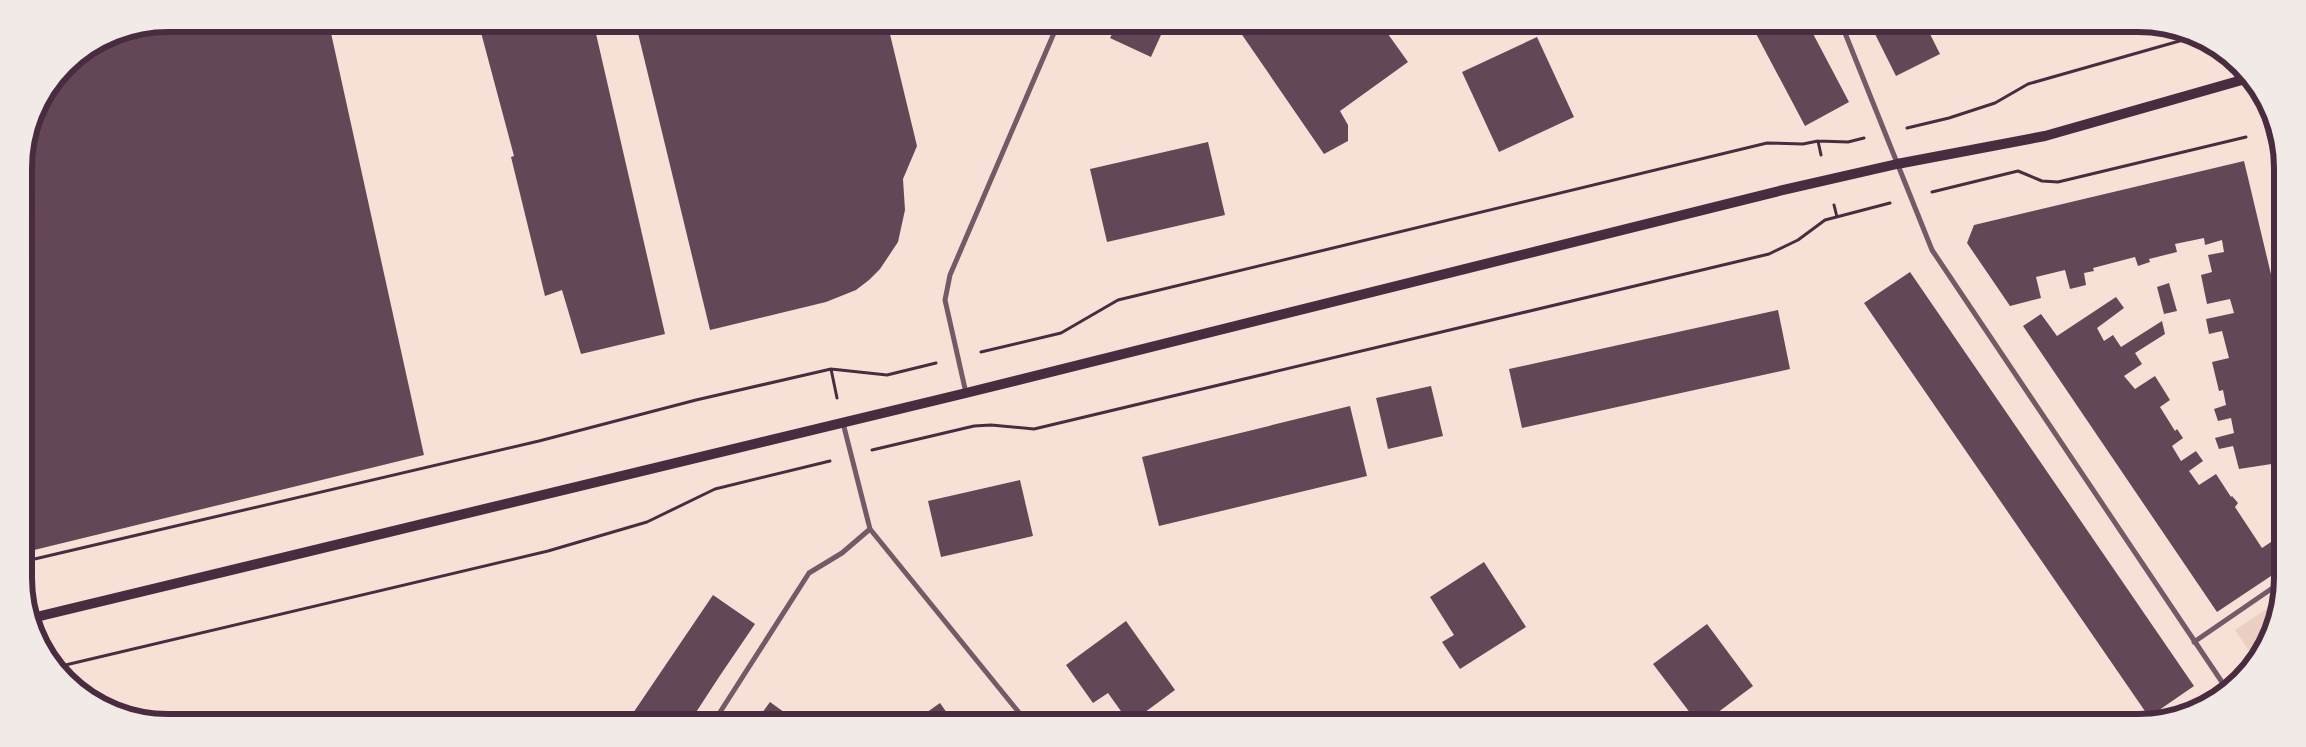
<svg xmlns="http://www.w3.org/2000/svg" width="2306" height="747" font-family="Helvetica,sans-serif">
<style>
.green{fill:#ebcfc5}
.building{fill:#644757}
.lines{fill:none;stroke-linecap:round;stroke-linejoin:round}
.path{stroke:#4a2c40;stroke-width:3}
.minor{stroke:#755966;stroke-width:5}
.secondary{stroke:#4a2c40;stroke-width:10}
.rim{fill:none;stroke:#4a2c40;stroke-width:6}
</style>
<rect width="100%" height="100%" fill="#f7e1d7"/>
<!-- green -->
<path class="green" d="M2277,602v14l-21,45 -21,-31z"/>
<!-- building -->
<path class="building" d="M169,24h160l95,431 -398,97 -2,-392 11,-47 31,-47 48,-31z
M479,25h115l71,309 -84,20 -19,-64 -17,6 -34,-139 3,-1z
M636,25l252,1 29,120 -14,33 2,31 -7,32 -18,27 -11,11 -13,10 -30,12 -116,28z
M1116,26h49l-14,31 -41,-19z
M1236,26l147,1 25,35 -68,49 8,14v16l-24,13z
M1723,28h21l-17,7z
M1753,28h57l39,74 -44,24z
M1872,28h55l13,26 -44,22z
M1537,37l37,80 -75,35 -37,-80z
M1208,142l17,73 -118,27 -17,-73z
M2244,161l35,147 -1,155 -39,6 -6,-23 -14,3 -4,-11 19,-5 -3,-15 -13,3 -4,-12 12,-4 -3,-15 -4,1 -7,-29 17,-4 -7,-27 -13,3 -3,-15 28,-6 -4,-14 -23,5 -6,-29 11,-3 -4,-17 16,-3 -2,-12 -17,5 -1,-7 -29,6 2,8 -28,7 1,3 -12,4 -3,-9 -42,11 1,3 -10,2 2,12 -16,4 -5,-19 -29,7 5,21 -31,8 -43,-63 7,-18z
M1910,272l284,414 -45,31 -285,-414z
M2169,283l8,28 -13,3 -7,-27z
M2116,297l8,11 -27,20 7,13 9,-6 8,12 41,-26 3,13 -30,19 7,11 -18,12 11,13 20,-13 15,24 -10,7 15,24 2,-2 6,9 -11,8 9,15 15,-10 7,10 -14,10 10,14 17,-11 15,23 1,-1 6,7 -3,4 27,41 9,-6 7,10 -1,20 -60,40 -194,-286 18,-12 16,22z
M1778,310l12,59 -268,59 -13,-59z
M1431,386l12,50 -55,13 -12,-51z
M1350,406l17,70 -208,50 -17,-69z
M1020,480l13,56 -92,21 -13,-56z
M1484,562l42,65 -66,42 -18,-27 12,-7 -24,-38z
M713,595l42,29 -36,53 -28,43 -62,-1z
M1126,621l49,69 -42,31h-5l-20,-28 -15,10 -27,-38z
M1707,624l46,62 -48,36h-8l-44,-58z
M770,702l25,18h-38z
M940,703l12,17h-36z
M163,712l6,6h-14z"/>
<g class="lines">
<!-- path -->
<path class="path" d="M1907,128l42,-10 46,-15 33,-19 162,-46
M1818,141l3,14
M1932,192l86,-21 24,10 16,1 188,-45
M1834,205l3,12
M981,352l80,-19 57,-33 649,-157 36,1 15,-3 30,1 16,-4
M831,369l6,29
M872,450l102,-24 17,-1 43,4 735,-175 29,-14 27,-20 65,-17
M26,561l513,-120 157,-41 135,-31 56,6 49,-12
M57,667l491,-116 99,-29 68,-33 115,-28"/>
<!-- minor -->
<path class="minor" d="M1843,28l89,222 296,441
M2261,104l18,71
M966,393l-21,-93 5,-25 107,-249
M870,529l155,191
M2194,642l83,-57
M715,720l94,-147 33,-20 28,-24 -27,-106"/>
<!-- secondary -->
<path class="secondary" d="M32,618l934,-225 813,-202 118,-27 148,-28 204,-58"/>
</g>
<!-- crop -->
<path d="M0 0H2306V747H0ZM168 32H2138A136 136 0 0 1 2274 168V578A136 136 0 0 1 2138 714H168A136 136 0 0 1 32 578V168A136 136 0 0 1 168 32Z" fill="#f1eae7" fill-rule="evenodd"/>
<path class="rim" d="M168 32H2138A136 136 0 0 1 2274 168V578A136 136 0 0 1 2138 714H168A136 136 0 0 1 32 578V168A136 136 0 0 1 168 32Z"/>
</svg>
